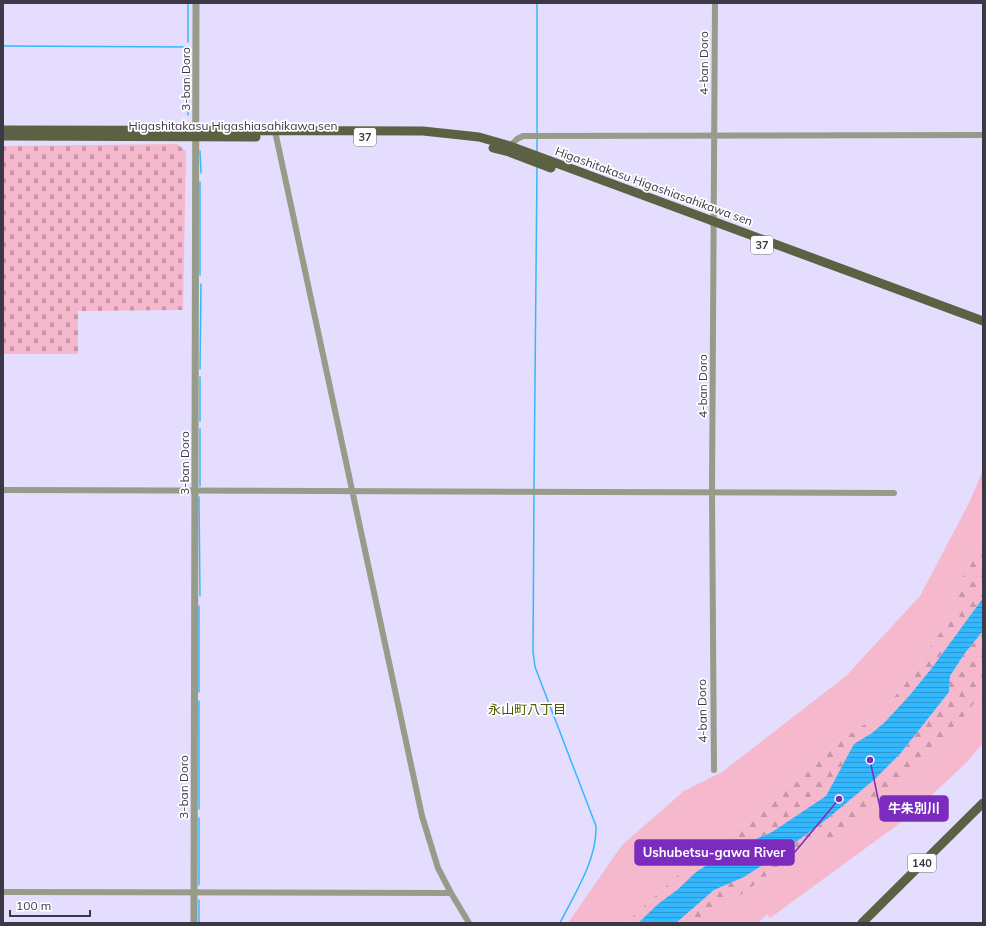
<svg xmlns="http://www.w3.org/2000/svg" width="986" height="926" font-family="Mulish,'Noto Sans JP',sans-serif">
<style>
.grass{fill:#f6b8cc}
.forest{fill:url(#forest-firs)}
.cemetery{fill:url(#cemetery-stones)}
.water{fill:url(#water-rules)}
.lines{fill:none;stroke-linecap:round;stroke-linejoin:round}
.stream{stroke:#34b8fd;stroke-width:1.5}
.minor{stroke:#979b8a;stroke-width:6}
.tertiary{stroke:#979b8a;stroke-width:7}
.primary{stroke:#5b6142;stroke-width:9}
.labels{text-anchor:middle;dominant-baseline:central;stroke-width:3.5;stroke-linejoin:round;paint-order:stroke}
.shield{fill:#fff;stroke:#77747f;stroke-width:1}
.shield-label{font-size:11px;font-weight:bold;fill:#3d3848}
.street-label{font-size:12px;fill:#3d3848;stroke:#fff}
.neighbourhood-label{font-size:13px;fill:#4e5801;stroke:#fff}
.leader{fill:none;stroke:#7b2cbf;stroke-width:1.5}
.callout-dot{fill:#7b2cbf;stroke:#fff;stroke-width:1.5}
.callout{fill:#7b2cbf;stroke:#7b2cbf;stroke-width:1.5}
.callout-label{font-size:13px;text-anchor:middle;font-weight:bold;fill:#fff}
</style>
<defs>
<pattern id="forest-firs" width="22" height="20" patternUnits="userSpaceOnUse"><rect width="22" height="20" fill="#f6b8cc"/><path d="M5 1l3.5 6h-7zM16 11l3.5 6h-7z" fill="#c897a8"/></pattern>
<pattern id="cemetery-stones" width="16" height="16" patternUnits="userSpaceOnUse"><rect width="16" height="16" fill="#f6b8cc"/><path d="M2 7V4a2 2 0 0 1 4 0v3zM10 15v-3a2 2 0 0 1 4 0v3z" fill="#c897a8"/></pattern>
<pattern id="water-rules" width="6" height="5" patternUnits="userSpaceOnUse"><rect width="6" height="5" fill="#34b8fd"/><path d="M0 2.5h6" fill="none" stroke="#2d97cf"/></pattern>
</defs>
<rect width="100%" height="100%" fill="#e5ddfd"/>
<!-- grass -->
<path class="grass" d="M983,470v69l-30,57 4,13 -73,103 -50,32 -96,83 -62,50 -50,46h-58l54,-78 62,-54 38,-19 124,-96 74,-80 50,-95z
M983,692v51l-16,19 -60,56 -137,100 -3,-4 -9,9h-57l6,-7 35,-22 69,-52 22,-1 53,-45 77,-79z"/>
<!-- forest -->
<path class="forest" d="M983,539v59l-52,71 -22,27 -24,26 -13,11 -30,33 -16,30 -54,36 -41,18 -35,22 -19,18 -19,14 -20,19h-12l50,-46 62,-50 96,-83 50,-32 73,-103 -4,-13z
M983,631v61l-20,25 -77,79 -53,45 -22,1 -69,52 -35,22 -6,7h-25l38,-33 30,-13 33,-21 50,-37 48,-40 25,-25 49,-62 1,-16 15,-23z"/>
<!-- cemetery -->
<path class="cemetery" d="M177,144l9,7 -3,159 -105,1v43h-75v-208z"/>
<!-- water -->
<path class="water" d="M983,598v33l-18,22 -15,23 -1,16 -49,62 -25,25 -48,40 -50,37 -33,21 -30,13 -38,33h-38l20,-19 19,-14 19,-18 35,-22 41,-18 54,-36 28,-52 18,-11 13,-11 24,-26 22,-27z"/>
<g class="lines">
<!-- stream -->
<path class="stream" d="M188,42v-39
M3,46l185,1
M188,52v24
M188,82v33
M537,133v-130
M200,151l1,22
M537,153v-16
M200,182v93
M200,369l1,-85
M200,421v-44
M200,429v57
M534,489l3,-322
M534,493l-1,158 2,16 61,159c1,34 -21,67 -36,97
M199,497l1,99
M199,606v86
M199,809v-108
M199,885v-67
M199,923v-23"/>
<!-- minor -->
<path class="minor" d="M275,131l147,685 16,52 13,25 18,30
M509,147l8,-8 6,-3 460,-1
M3,490l891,3
M714,770l-2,-278 3,-489
M3,892l448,1"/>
<!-- tertiary -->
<path class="tertiary" d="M194,923l2,-920"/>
<!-- primary -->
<path class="primary" d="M3,130l420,1 56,6 31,9 473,175
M3,136l253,1
M493,148l16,4 42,16
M862,923l121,-120"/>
</g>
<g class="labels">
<!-- shield labels -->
<g class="shield">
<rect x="354" y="128" width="22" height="18" rx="3"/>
<rect x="751" y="236" width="22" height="18" rx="3"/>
<rect x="908" y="854" width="28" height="18" rx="3"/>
</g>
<g class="shield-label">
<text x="365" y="137">37</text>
<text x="762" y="245">37</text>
<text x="922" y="863">140</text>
</g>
<!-- street labels -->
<g class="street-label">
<text transform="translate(703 63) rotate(-90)">4-ban Doro</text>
<text transform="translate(185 79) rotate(-90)">3-ban Doro</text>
<text x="233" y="125">Higashitakasu Higashiasahikawa sen</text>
<text transform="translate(654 186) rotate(20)">Higashitakasu Higashiasahikawa sen</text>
<text transform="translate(702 386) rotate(-90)">4-ban Doro</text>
<text transform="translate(184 463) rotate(-90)">3-ban Doro</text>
<text transform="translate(702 711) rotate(-91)">4-ban Doro</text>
<text transform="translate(183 787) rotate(-90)">3-ban Doro</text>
</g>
<!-- neighbourhood labels -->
<g class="neighbourhood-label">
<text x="527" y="709">永山町八丁目</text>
</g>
</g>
<!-- callouts -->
<path class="leader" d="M870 760L880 808M839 799L794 853"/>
<g class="callout-dot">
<circle cx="870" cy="760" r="4"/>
<circle cx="839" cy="799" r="4"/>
</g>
<g class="callout">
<rect x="880" y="796" width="68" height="25" rx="4"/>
<rect x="635" y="840" width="159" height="25" rx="4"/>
</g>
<g class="callout-label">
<text x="914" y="813">牛朱別川</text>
<text x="714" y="857">Ushubetsu-gawa River</text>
</g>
<!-- border -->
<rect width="986" height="926" fill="none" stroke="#3d3848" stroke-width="8"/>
<!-- scale -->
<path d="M10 910v6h80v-6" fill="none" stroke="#3d3848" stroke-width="2"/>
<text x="16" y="910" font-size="12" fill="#3d3848" stroke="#ffffff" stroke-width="3" paint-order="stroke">100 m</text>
</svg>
